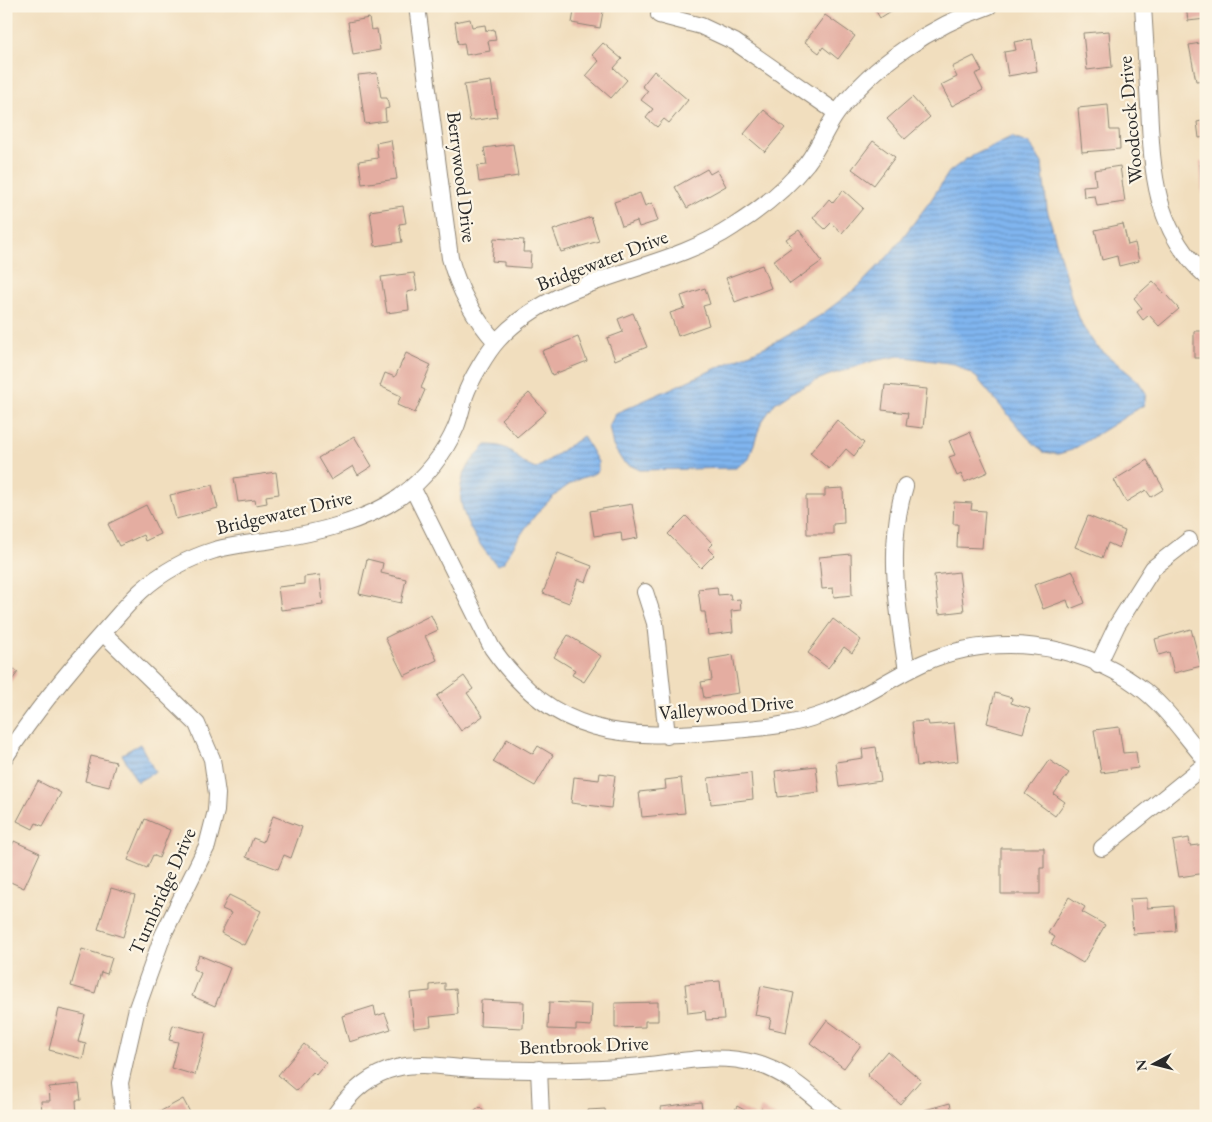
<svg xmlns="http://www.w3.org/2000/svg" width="1212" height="1122" font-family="'EB Garamond',serif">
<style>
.water{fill:url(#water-rules);stroke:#56708d}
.building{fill:#e4ada1}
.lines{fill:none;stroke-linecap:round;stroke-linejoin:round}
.street-casing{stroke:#8e8474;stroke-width:18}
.street{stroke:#fff;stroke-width:16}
.labels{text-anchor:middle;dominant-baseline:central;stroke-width:4.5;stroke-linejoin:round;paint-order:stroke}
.street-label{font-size:20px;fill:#2b2b2b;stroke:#fcf5e5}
</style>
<defs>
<pattern id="water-rules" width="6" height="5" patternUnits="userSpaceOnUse" patternTransform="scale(1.25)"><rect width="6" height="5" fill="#80b5ef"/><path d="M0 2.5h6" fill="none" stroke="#6993c2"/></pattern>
</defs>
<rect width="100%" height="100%" fill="#fcf5e5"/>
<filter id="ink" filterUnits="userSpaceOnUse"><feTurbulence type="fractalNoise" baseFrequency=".02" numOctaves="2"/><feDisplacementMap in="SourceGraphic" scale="10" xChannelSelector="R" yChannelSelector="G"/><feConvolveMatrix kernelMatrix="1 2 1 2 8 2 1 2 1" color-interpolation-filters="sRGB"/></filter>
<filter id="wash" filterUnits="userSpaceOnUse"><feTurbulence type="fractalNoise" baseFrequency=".0096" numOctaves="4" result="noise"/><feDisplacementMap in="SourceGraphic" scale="20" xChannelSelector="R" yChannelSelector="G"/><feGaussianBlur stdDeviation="1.12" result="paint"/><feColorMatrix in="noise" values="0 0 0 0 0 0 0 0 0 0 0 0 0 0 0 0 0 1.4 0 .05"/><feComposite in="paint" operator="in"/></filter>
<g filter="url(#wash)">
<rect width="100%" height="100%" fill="#f1debe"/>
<!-- water -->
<path class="water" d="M1011,137l19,7 12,19 5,46 26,94 10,24 13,19 42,35 8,12 -2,12 -72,45 -14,4 -15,-2 -17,-16 -50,-59 -21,-13 -56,-8 -26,5 -46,15 -34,15 -18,12 -14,20 -12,36 -13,9 -96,2 -17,-8 -10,-16 -4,-20 7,-13 157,-70 48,-28 37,-28 32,-33 41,-54 18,-28 17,-13z
M583,436l15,26v9c-8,6 -19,6 -28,13 -32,22 -47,46 -67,79l-6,2c-19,-20 -43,-55 -35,-84 3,-14 14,-26 24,-36 30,-1 28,17 50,24z
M140,744l15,28 -18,10 -15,-28z"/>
<g id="blocks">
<!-- building -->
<path class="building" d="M575,6h29l-4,22 -28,-5z
M873,6h26l-19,12z
M1186,6h20v13l-18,2z
M825,15l30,21 -17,23 -15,-12 -4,6 -14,-11z
M369,18l2,12 6,-1 3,21 -27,5 -5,-33z
M470,19l2,8 13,-2 1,6 8,-2 2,11 -8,1 2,10 -24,4 -2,-12 -6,1 -3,-22z
M1109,31l3,36 -25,3 -4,-37z
M1032,39l5,32 -29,5 -4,-24 12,-2 -2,-8z
M1206,42v38l-10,1 -7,-36z
M603,43l19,16 -8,9 13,12 -16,18 -25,-22 13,-15 -7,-6z
M974,56l8,15 -7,3 8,16 -31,16 -11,-21 16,-8 -5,-10z
M654,71l34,29 -19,23 -5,-4 -7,8 -11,-9 7,-9 -12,-9 7,-9 -6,-5z
M377,73l4,25h6l2,10 -4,1 1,12 -21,3 -7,-49z
M491,81l6,36 -27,4 -6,-36z
M912,97l18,20 -25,22 -18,-20z
M1108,105l2,25h9l1,19 -38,3 -4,-44z
M764,110l21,18 -20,24 -21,-18z
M1206,120v17l-7,1 -2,-16z
M391,140l6,39 -35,5 -3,-23 19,-3 -2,-15z
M873,141l22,16 -21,28 -22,-16z
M513,144l5,32 -39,6 -2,-16 10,-1 -3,-17z
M1200,161h6v33l-4,1z
M1120,166l5,36 -28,4 -2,-10 -11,1 -1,-11 13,-1 -2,-15z
M707,169l3,5 7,-4 9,16 -39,22 -12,-21z
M843,190l20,18 -21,25 -11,-10 -6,6 -12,-11 16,-19 4,4z
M640,193l5,13 7,-3 6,18 -19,6 -2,-6 -15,5 -8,-24z
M403,206l3,17 -7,1 3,18 -27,4 -5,-35z
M591,217l8,24 -38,11 -8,-22z
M1123,224l5,21 7,-2 4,18 -20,5 -2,-10 -15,4 -7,-30z
M799,230l23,31 -32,23 -17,-23 19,-14 -6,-8z
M494,238l30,2 -1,12h8l-1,16 -26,-2v-4l-12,-1z
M762,265l9,23 -36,14 -9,-24z
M414,273l3,17 -10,2 2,18 -22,3 -6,-36z
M1153,281l26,28 -20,17 -10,-11 -6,5 -6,-8 5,-4 -8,-10z
M705,288l5,16 -7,2 6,19 -31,11 -8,-23 15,-5 -4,-12z
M633,313l14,34 -32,13 -8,-22 16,-6 -5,-13z
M1194,331h12v27h-12z
M578,337l9,24 -35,14 -10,-24z
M406,353l25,12 -10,23 4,2 -10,23 -18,-8 4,-9 -21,-10 5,-13 10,4z
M885,385l42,4 -4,39 -17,-2 2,-13 -26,-3z
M529,393l17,19 -29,25 -16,-18z
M837,420l27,23 -10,13 -8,-7 -17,20 -19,-16z
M970,432l18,40 -23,10 -4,-8 -4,2 -8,-19 6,-2 -6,-14z
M354,436l18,30 -14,9 -5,-9 -22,14 -13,-22z
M1147,460l17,29 -13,8 -5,-7 -20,12 -12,-22z
M276,472l3,22 -13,2 1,7 -11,2 -1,-5 -17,2 -4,-24z
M212,485l6,23 -42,11 -6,-24z
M843,488l1,35 -11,1v10h-26l-1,-38h19v-7z
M954,502l18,1 -1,7 14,1 -3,37 -25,-1 1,-23h-5z
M632,504l6,34 -16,3 -1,-9 -27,4 -4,-25z
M146,505l14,29 -15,7 -2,-6 -24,11 -11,-22z
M686,516l27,28 -5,5 6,6 -13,13 -33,-34z
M1088,516l37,15 -6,17 -11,-5 -6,15 -27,-11z
M558,553l34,13 -6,16 -8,-3 -9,24 -26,-10z
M851,554l1,41 -18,2 -1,-9 -11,1 -3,-32z
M367,559l16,4 -2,10 25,6 -5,24 -42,-9z
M1073,571l12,32 -15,6 -3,-9 -24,9 -9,-24z
M959,572l5,39 -25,3 -5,-39z
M320,575l3,30 -42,5 -3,-23 26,-3v-7z
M717,587l1,8 12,-1 1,6 9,-1 1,11 -10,1 2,21 -25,3 -3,-23h-4l-3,-23z
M431,615l7,15 -13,6 12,24 -33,16 -19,-38z
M833,619l28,21 -9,13 -8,-6 -16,21 -20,-15z
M1191,629l10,37 -27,7 -5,-21 -10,3 -4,-16z
M568,635l33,21 -17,26 -12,-7 3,-5 -21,-13z
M733,655l6,38 -35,5 -3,-16 11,-2 -3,-21z
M6,663l12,9 -12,16z
M464,676l9,13 -6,4 16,23 -22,15 -24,-35z
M995,693l17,5 -1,5 19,6 -7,24 -36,-10z
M928,721l1,4 25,-2 4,38 -41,5 -5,-44z
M1119,727l4,26 13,-1 2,16 -37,5 -7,-43z
M507,739l26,15 5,-8 15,9 -18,31 -42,-24z
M876,747l5,34 -42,6 -3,-25 27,-4 -1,-9z
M91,756l25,6 -7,25 -24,-6z
M1049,760l20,13 -15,21 11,8 -10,14 -30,-22z
M816,766l3,26 -41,5 -3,-26z
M600,773l15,2 -4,33 -40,-5 3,-26 25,3z
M751,773l2,26 -42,5 -3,-26z
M681,778l4,35 -43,4 -3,-25 27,-3 -1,-9z
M38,781l23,12 -18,33 -7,-3 -3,6 -16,-8z
M273,816l29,11 -11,31 -7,-3 -6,14 -32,-12 7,-19 10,4z
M145,819l25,11 -11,28 -6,-3 -6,13 -19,-8z
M1189,838l1,8 16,-2v29l-27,4 -6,-36z
M14,841l26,12 -16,35 -18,-8v-20z
M1001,848h43v20h-4v26h-39z
M111,888l24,7 -12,42 -25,-8z
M229,895l32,16 -17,34 -23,-12 10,-20 -9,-4z
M1069,897l16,10 -3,5 23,13 -22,38 -32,-19 4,-7 -7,-4z
M1147,898v10l27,-2 2,25 -43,3 -3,-35z
M82,949l30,9 -5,16 -6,-2 -6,21 -24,-7z
M199,955l31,13 -15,38 -23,-10 9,-23 -8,-4z
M720,981l4,38 -18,1 -1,-9 -17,2 -3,-29z
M445,983v7l11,-1 2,25 -28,3 1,9 -17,2 -4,-35 20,-2v-6z
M761,986l33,7 -8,39 -17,-4 2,-10 -16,-3z
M481,1000l43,2 -1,26 -43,-2z
M549,1002l43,2 -1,22 -15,-1v5l-28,-1z
M658,1002v19h-13v6l-30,1v-25z
M374,1006l2,10 9,-3 6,16 -42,13 -7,-26z
M59,1009l26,6 -7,27 8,2 -3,15 -34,-9z
M827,1020l34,25 -17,23 -34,-25z
M173,1025l33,8 -11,42 -24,-7 7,-26 -9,-2z
M304,1044l22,19 -10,12 -3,-3 -16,19 -19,-16z
M887,1051l34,29 -21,24 -33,-29z
M79,1084l2,16h-5l1,16h-25l-1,-4 -9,1 -1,-12h9l-1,-14z
M183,1099l9,17h-28l-3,-5z
M701,1102l2,14h-41l-1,-9z
M950,1103l3,13h-26l-2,-6z
M737,1106l18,10h-23z
M480,1107l7,9h-18z
M761,1108l15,8h-18z
M605,1109l1,7h-17l-1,-6z"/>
</g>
</g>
<g filter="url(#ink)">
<use href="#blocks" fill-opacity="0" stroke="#8e8474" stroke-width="1"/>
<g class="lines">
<defs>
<path id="street" d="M417,6l33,252c9,33 23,59 46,84
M1143,6c2,33 4,66 6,99 3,65 5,125 57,171
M659,15l42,11 34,16 102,71
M905,486c-19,60 -7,125 2,185
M412,487l80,161c63,90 132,92 232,83 35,-3 69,-5 102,-18 35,-13 64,-35 97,-50 69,-30 153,-22 215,23 27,19 46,49 68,74
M645,592l10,31 12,113
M103,633l94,91 15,35 5,35 -1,17 -9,35 -44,89 -26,73 -17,75 4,33
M1098,665l19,-40 36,-57 36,-28
M6,756c30,-46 64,-87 100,-127 12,-13 23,-27 35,-38 21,-19 48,-33 74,-41 18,-5 38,-7 57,-10 43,-7 92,-18 128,-43 24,-18 44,-42 56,-70 4,-10 6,-21 9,-31 5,-15 22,-44 33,-56 61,-67 163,-65 236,-114 27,-17 53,-38 73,-63 12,-16 19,-35 30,-50 37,-49 94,-87 152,-107
M1102,848l104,-84
M539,1069l2,47
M334,1116c15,-22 36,-42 62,-48 25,-7 53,0 79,1 51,1 104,3 155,-2 42,-3 83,-15 124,-4 32,8 57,32 82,53"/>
</defs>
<!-- street casing -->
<use href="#street" class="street-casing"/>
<!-- street -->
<use href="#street" class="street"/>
</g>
</g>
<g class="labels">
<!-- street labels -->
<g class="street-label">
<text transform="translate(1130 120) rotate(-95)">Woodcock Drive</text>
<text transform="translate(462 177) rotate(83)">Berrywood Drive</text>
<text transform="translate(602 260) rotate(-21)">Bridgewater Drive</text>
<text transform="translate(284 512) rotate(-13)">Bridgewater Drive</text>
<text transform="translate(726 707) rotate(-5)">Valleywood Drive</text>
<text transform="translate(162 891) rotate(-66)">Turnbridge Drive</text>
<text transform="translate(584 1045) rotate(-2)">Bentbrook Drive</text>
</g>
</g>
<!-- margin -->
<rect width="1212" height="1122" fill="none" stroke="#fcf5e5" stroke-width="25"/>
<!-- north arrow -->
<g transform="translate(1154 1064) rotate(263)" stroke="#fcf5e5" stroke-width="4" paint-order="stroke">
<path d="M0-4L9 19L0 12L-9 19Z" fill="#2b2b2b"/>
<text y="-8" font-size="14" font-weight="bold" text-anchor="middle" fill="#2b2b2b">N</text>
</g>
</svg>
